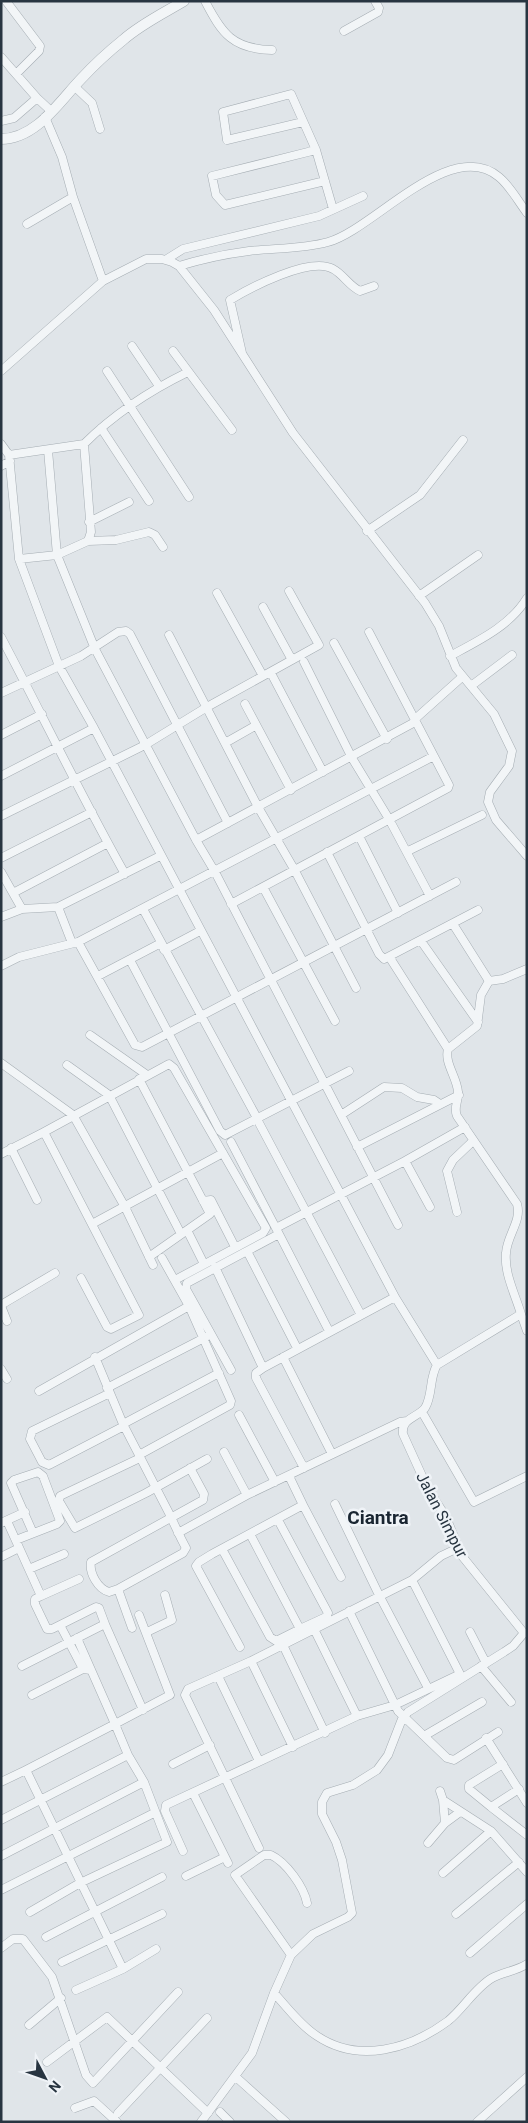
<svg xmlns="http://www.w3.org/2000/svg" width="528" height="2123" font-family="Roboto,sans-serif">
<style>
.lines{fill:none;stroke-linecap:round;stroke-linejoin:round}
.minor-casing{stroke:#a5adb3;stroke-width:9}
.tertiary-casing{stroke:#a5adb3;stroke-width:11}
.minor{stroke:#f2f5f7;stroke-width:8}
.tertiary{stroke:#f2f5f7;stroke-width:10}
.labels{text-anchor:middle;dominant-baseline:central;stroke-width:5;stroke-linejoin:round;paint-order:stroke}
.street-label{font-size:16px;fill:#283541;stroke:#eff3f7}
.quarter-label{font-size:19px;font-weight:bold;fill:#1a2632;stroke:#eff3f7}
</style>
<rect width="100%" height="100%" fill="#e0e5e9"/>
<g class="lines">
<defs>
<path id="minor" d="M6,1l34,45 -1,5 -23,23
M205,1c17,33 28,48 67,49
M344,31l34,-19 1,-4 -4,-7
M1,57l36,41 14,13
M74,86l18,17 8,26
M45,117l17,40 11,40 30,84
M1,121l13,-3 23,-20
M303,122l-76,18 -4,-28 68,-18 25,56 17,59
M316,150l-104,26 4,19 9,10 100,-24
M27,224l46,-27
M167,259l16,-10 136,-33 44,-20
M179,266c23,-7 46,-12 70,-15 26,-3 54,-2 79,-9 45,-12 122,-106 171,-65 11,9 19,24 28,36
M132,346l27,40
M173,351l59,79
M242,353l-12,-53c20,-12 80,-44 103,-31 10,5 16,17 27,22l14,-5
M1,371l102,-90 43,-22h16l10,3 7,4 35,44 79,123 132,170 14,23 17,42 38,46 18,37 -3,15 -19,26 -2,10 8,18 31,36
M107,371l82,126
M101,428l48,73
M1,444l8,11 10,104 40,107 35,62 301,569 42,68
M48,450l9,105 38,94 101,191 19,32 183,353
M9,455l75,-11
M1,466l9,-5
M89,522l40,-20
M367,531l53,-36 43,-55
M88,541l28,-1 33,-8 6,3 8,12
M19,559l38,-4 31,-14 3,-9 -7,-88c30,-30 65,-53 104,-72
M217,593l46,83
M419,596l59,-41
M263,607l29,53
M169,635l89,172 36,62 62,119
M1,637c42,79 80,159 124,237
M334,643l53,96
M450,656c28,-15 60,-30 77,-58
M304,662l48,96 37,61 41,77
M272,675l51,97
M471,686l41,-31
M1,693l80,-37 37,-24 8,-1 4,3 98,189
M245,704l46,86
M414,720l48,-43
M1,735l41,-21
M225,743l30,-17
M1,776l93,-48
M1,816l144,-71 62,-38 112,-62 -30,-54
M359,836l39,77
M196,840l219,-118
M408,851l74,-36
M327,852l52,102 5,5 94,-49
M1,858l91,-46
M1,872l21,37
M263,887l72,134
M13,893l95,-50
M231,904l217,-116 1,-3 -80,-153
M58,907l14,36
M143,909l114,209
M1,917l21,-8 36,-2 102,-51
M421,941l57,81
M78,942l57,103 7,2 314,-165
M164,950l36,-19
M390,958l58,91c-4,14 9,28 10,43 1,9 -5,15 -1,24l60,88c5,17 -10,31 -11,49 -2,20 9,41 15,61l-84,51
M130,960l90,171 5,4 124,-64
M1,966l18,-9 59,-15 354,-185
M98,976l63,-33
M489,981l14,-2 24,-10
M90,1035l57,40
M448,1049l29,-23 4,-31 8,-14 -36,-57
M1,1063l72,52 52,92 28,58
M67,1065l42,30 72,139
M139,1079l71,135 -61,43
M341,1115l43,-28 18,1 15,9 17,3 6,4
M258,1121l103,194
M231,1142l48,92 -92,49 -1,6 45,81
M357,1147l102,-52
M11,1148l26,52
M1,1154l43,-22
M405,1161l25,46
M203,1201l8,-1 24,47
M457,1212l-10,-41 6,-11 20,-19
M92,1224l131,-71
M276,1228l129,-67 60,-34
M187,1230l17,34
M279,1234l50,97
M247,1251l50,97
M215,1267l48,101 132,-71
M81,1278l26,49 4,2 28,-14 -95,-183 125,-68 5,4 92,160 -3,5 -88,47
M1,1305l54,-32
M1,1306l6,15
M521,1314l6,17
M95,1357l28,67 47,91c5,11 10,22 16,33l-3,5 -65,36 -9,3c-11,-3 -20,-19 -18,-30l112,-62 1,-6 -14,-26
M283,1357l49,97
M263,1368l-7,5v5l48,90
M1,1369l6,10
M107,1388l99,-51
M39,1391l150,-85
M110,1393l-78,38 -2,8 12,23 7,3 75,-39
M422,1412l52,90 53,-26
M239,1415l36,67
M123,1424l96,-51
M224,1452l23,43
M139,1455l91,-50 1,-4 -42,-95 -27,-48
M140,1458l-80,38 -1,5 16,27 71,-35 61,-34
M335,1504l44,91 49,93
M303,1505l38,72
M278,1520l50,93 -2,4 -26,12
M7,1521l34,75 -6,3v5l12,25h5l44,-22 3,1 6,16
M1,1523l24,-11
M178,1533l69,-38 153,-73 7,-1
M16,1540l41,-16 3,-3 -17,-45 -5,-4 -24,8 -3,3 22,50
M222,1549l48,88 6,4 24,-12 -50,-95
M1,1557l18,-9
M29,1569l35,-15
M412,1580l29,-24 17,-8
M118,1589l14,39
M41,1596l38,-17
M349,1611l49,100 49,47 7,2 44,-28
M60,1625l23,44 8,1
M147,1632l25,-12 -7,-25
M470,1632l16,31
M283,1645l42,88
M240,1647l-44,-81 3,-4 13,-8 91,-49 -14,-29
M251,1661l42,86
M22,1666l83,-42 38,86
M481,1666l30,36
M218,1676l41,85
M32,1695l51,-26
M424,1736l58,-34
M486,1738l41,65
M173,1764l37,-19
M503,1764l-34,21v4l22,18 28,-18
M26,1770l89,-46 -38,-86
M1,1782l25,-12 97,199
M440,1791l3,9 48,31 36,41
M193,1793l35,70
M443,1800l2,23
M491,1807l36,28
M1,1820l127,-65
M428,1843l17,-20 15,-11
M259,1848l-74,-153 3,-6 63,-28 161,-81 48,94 -65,31 -38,11 -43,-87
M183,1851l-18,-40 1,-6 191,-89
M1,1856l143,-74
M443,1873l48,-42
M186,1876l39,-19
M1,1890l153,-77
M30,1912l50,-29 87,-41 -23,-60 -16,-27 -13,-31 55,-29 -31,-80
M456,1914l63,-52
M46,1937l116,-60
M1,1948l12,-9h10l29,38 34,98 7,8 85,-91
M470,1953l57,-49
M291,1955l-56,-80 29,-20h7c15,7 33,32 36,48
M62,1962l100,-48
M76,1990l47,-21 33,-20
M274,1993c13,14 26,32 43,43 42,28 93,13 131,-15 15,-12 27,-33 44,-43 11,-6 24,-7 35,-14
M29,2025l32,-27
M47,2062l60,-45 101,96
M237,2078l49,44
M75,2108l19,-7 23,21
M220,2112l10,10
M118,2113l89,-95
M201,2122l51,-69 22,-60 17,-38 22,-21 35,-17 4,-4 -10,-53 -6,-18 -14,-28v-12l5,-9 26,-8 24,-15 11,-15 14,-36 6,-7 96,-60 9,-6 11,-13 -62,-77 -16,-39 -18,-28 -25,-55c-2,-16 14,-16 22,-26 8,-13 4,-30 12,-43
M477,2122l50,-45"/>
<path id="tertiary" d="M1,139c35,0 58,-37 80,-60 13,-14 27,-27 42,-39 18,-16 41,-27 61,-39"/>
</defs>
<!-- minor casing -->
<use href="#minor" class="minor-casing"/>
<!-- tertiary casing -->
<use href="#tertiary" class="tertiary-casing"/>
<!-- minor -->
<use href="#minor" class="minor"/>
<!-- tertiary -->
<use href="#tertiary" class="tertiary"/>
</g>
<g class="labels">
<!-- street labels -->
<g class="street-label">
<text transform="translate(442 1515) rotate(63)">Jalan Simpur</text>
</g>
<!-- quarter labels -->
<g class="quarter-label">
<text x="378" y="1517">Ciantra</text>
</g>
</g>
<!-- border -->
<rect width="528" height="2123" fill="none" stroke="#283541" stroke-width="5"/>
<!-- north arrow -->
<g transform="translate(45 2078) rotate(131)" stroke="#eff3f7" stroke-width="4" paint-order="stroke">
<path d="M0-4L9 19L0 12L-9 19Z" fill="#283541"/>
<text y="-8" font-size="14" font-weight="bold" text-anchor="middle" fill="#283541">N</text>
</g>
</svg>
